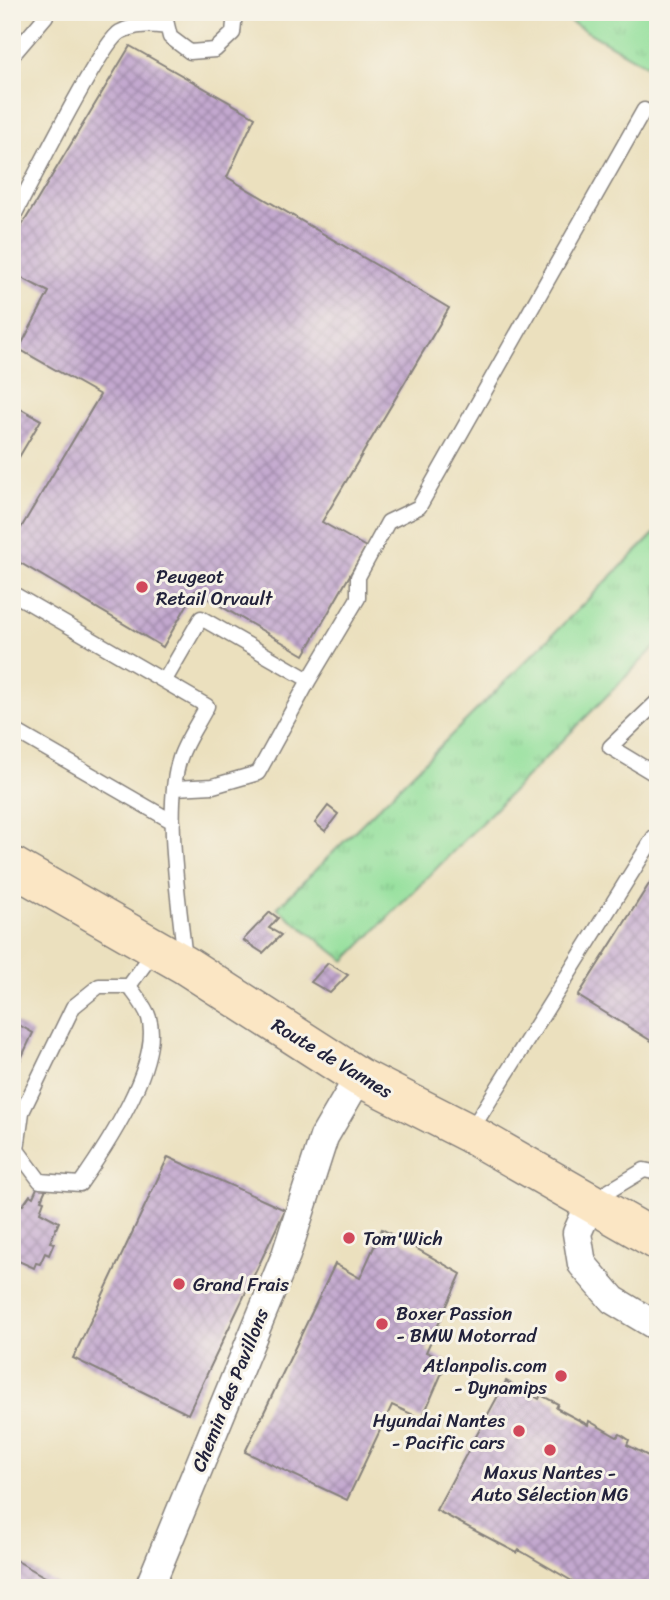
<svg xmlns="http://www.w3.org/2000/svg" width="670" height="1600" font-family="Sriracha,sans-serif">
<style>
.grass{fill:url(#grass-tufts);stroke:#5b816c;stroke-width:2}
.building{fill:url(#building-cross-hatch)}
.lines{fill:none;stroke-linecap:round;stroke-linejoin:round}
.service-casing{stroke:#86817c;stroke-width:17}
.minor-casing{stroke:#86817c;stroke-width:31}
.secondary-casing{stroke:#86817c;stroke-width:41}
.service{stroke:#fff;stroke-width:14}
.minor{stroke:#fff;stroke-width:28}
.secondary{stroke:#fbe6c4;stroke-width:38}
.poi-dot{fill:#d1495b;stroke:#f7f3e8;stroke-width:2.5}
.labels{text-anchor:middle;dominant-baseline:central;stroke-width:6;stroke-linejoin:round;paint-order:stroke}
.poi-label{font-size:19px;fill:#22223b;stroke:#f7f3e8;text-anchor:start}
.street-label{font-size:19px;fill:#22223b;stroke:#f7f3e8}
</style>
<defs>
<pattern id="grass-tufts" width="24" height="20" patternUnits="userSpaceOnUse" patternTransform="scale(1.75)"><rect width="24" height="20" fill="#94e09c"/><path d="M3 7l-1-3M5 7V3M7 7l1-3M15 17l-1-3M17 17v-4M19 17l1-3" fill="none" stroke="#7fc087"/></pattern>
<pattern id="building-cross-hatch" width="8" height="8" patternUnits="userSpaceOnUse" patternTransform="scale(1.75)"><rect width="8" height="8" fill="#c3a8cf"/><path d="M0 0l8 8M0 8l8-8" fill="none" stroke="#9e88a9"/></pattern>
</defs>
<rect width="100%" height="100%" fill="#f7f3e8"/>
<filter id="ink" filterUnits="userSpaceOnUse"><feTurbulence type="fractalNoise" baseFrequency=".0143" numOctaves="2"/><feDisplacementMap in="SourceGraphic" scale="14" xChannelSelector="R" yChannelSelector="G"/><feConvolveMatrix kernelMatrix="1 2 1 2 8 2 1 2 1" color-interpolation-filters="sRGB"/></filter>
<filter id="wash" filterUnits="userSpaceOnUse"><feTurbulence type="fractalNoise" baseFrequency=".00686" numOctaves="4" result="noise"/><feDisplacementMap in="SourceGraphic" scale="28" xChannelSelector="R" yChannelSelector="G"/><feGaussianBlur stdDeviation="1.57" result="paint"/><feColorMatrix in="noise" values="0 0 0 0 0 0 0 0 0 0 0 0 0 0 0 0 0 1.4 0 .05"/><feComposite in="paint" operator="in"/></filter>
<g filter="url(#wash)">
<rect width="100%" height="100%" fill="#ebe0be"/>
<!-- grass -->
<path class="grass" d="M553,12h105v60z
M658,530v114l-313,317 -68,-53z"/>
<g id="blocks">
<!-- building -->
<path class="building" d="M130,46l125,71 -28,60 222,131 -127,214 44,25 -62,108 -109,-64 -32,56 -151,-89v-15l88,-148 -81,-46 30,-57 -37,-19v-31z
M12,404l29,16 -29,49z
M328,806l10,8 -13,17 -10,-8z
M658,870v175l-80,-49z
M270,912l8,6 -9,10 12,7 -18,18 -20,-13z
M328,963l20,12 -18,18 -19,-11z
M12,1021l21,12 -21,45z
M168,1157l117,53 -97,204 -115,-56z
M40,1181l8,3 -7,16 3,1 -4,11 19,10 -9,20 4,1 -5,12 -4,-2 -5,11 -4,-1 -2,5 -22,-10v-57l11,4 7,-10 3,2z
M382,1229l79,45 -35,78 21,9 -25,58 -30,-14 -45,95 -102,-48 90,-188 25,14z
M506,1381l33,18 2,-4 17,9 -2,4 32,17 1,-4 28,16 3,-3 9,6 -2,5 31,16v127h-74l-65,-38 -2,3 -81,-43z
M12,1558l52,30h-52z"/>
</g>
</g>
<g filter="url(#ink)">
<use href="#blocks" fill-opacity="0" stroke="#86817c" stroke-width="2"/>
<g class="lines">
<defs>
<path id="service" d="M164,12l6,25 20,15 25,-2 18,-17 2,-21
M12,56l34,-40 -5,-4
M12,219c16,-29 88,-176 108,-187 16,-8 29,-7 47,-5
M12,593l195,113c-8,16 -21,34 -27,52 -17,50 0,149 5,203
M165,680l36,-62 108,62 -51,93 -45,13 -38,2
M309,680l49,-82v-21l30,-55 31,-15 225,-397
M658,701l-48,46 48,29
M12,729l161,93
M99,986h30c6,9 17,21 20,32 13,45 -43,129 -69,166l-40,-3 -23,-31 5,-38 51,-105z
M129,986l26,-36
M470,1132l184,-295
M594,1200l50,-30 14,3"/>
<path id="minor" d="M591,1202l-14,31 5,31 31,36 45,27
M149,1588l137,-333 38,-118 35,-60"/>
<path id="secondary" d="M12,866l173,99 174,112 110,56 189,108"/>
</defs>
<!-- service casing -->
<use href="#service" class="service-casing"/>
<!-- minor casing -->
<use href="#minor" class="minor-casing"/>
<!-- secondary casing -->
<use href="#secondary" class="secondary-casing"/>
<!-- service -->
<use href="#service" class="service"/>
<!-- minor -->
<use href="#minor" class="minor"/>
<!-- secondary -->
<use href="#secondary" class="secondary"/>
</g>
</g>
<!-- markers -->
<g class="poi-dot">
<circle cx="142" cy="587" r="7"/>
<circle cx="349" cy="1238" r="7"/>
<circle cx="179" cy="1284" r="7"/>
<circle cx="382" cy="1324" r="7"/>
<circle cx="561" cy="1376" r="7"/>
<circle cx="519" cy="1431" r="7"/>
<circle cx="550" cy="1450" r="7"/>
</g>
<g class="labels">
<!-- poi labels -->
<g class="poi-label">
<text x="156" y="576">Peugeot<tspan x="156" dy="22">Retail Orvault</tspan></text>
<text x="363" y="1238">Tom'Wich</text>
<text x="193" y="1284">Grand Frais</text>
<text x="396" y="1313">Boxer Passion<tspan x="396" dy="22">- BMW Motorrad</tspan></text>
<text x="547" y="1365" text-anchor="end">Atlanpolis.com<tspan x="547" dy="22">- Dynamips</tspan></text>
<text x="505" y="1420" text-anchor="end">Hyundai Nantes<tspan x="505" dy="22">- Pacific cars</tspan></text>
<text x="550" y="1472" text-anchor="middle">Maxus Nantes -<tspan x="550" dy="22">Auto Sélection MG</tspan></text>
</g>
<!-- street labels -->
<g class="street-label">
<text transform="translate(332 1058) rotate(31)">Route de Vannes</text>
<text transform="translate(230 1390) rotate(-68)">Chemin des Pavillons</text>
</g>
</g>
<!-- margin -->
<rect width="670" height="1600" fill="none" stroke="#f7f3e8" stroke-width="42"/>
</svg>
